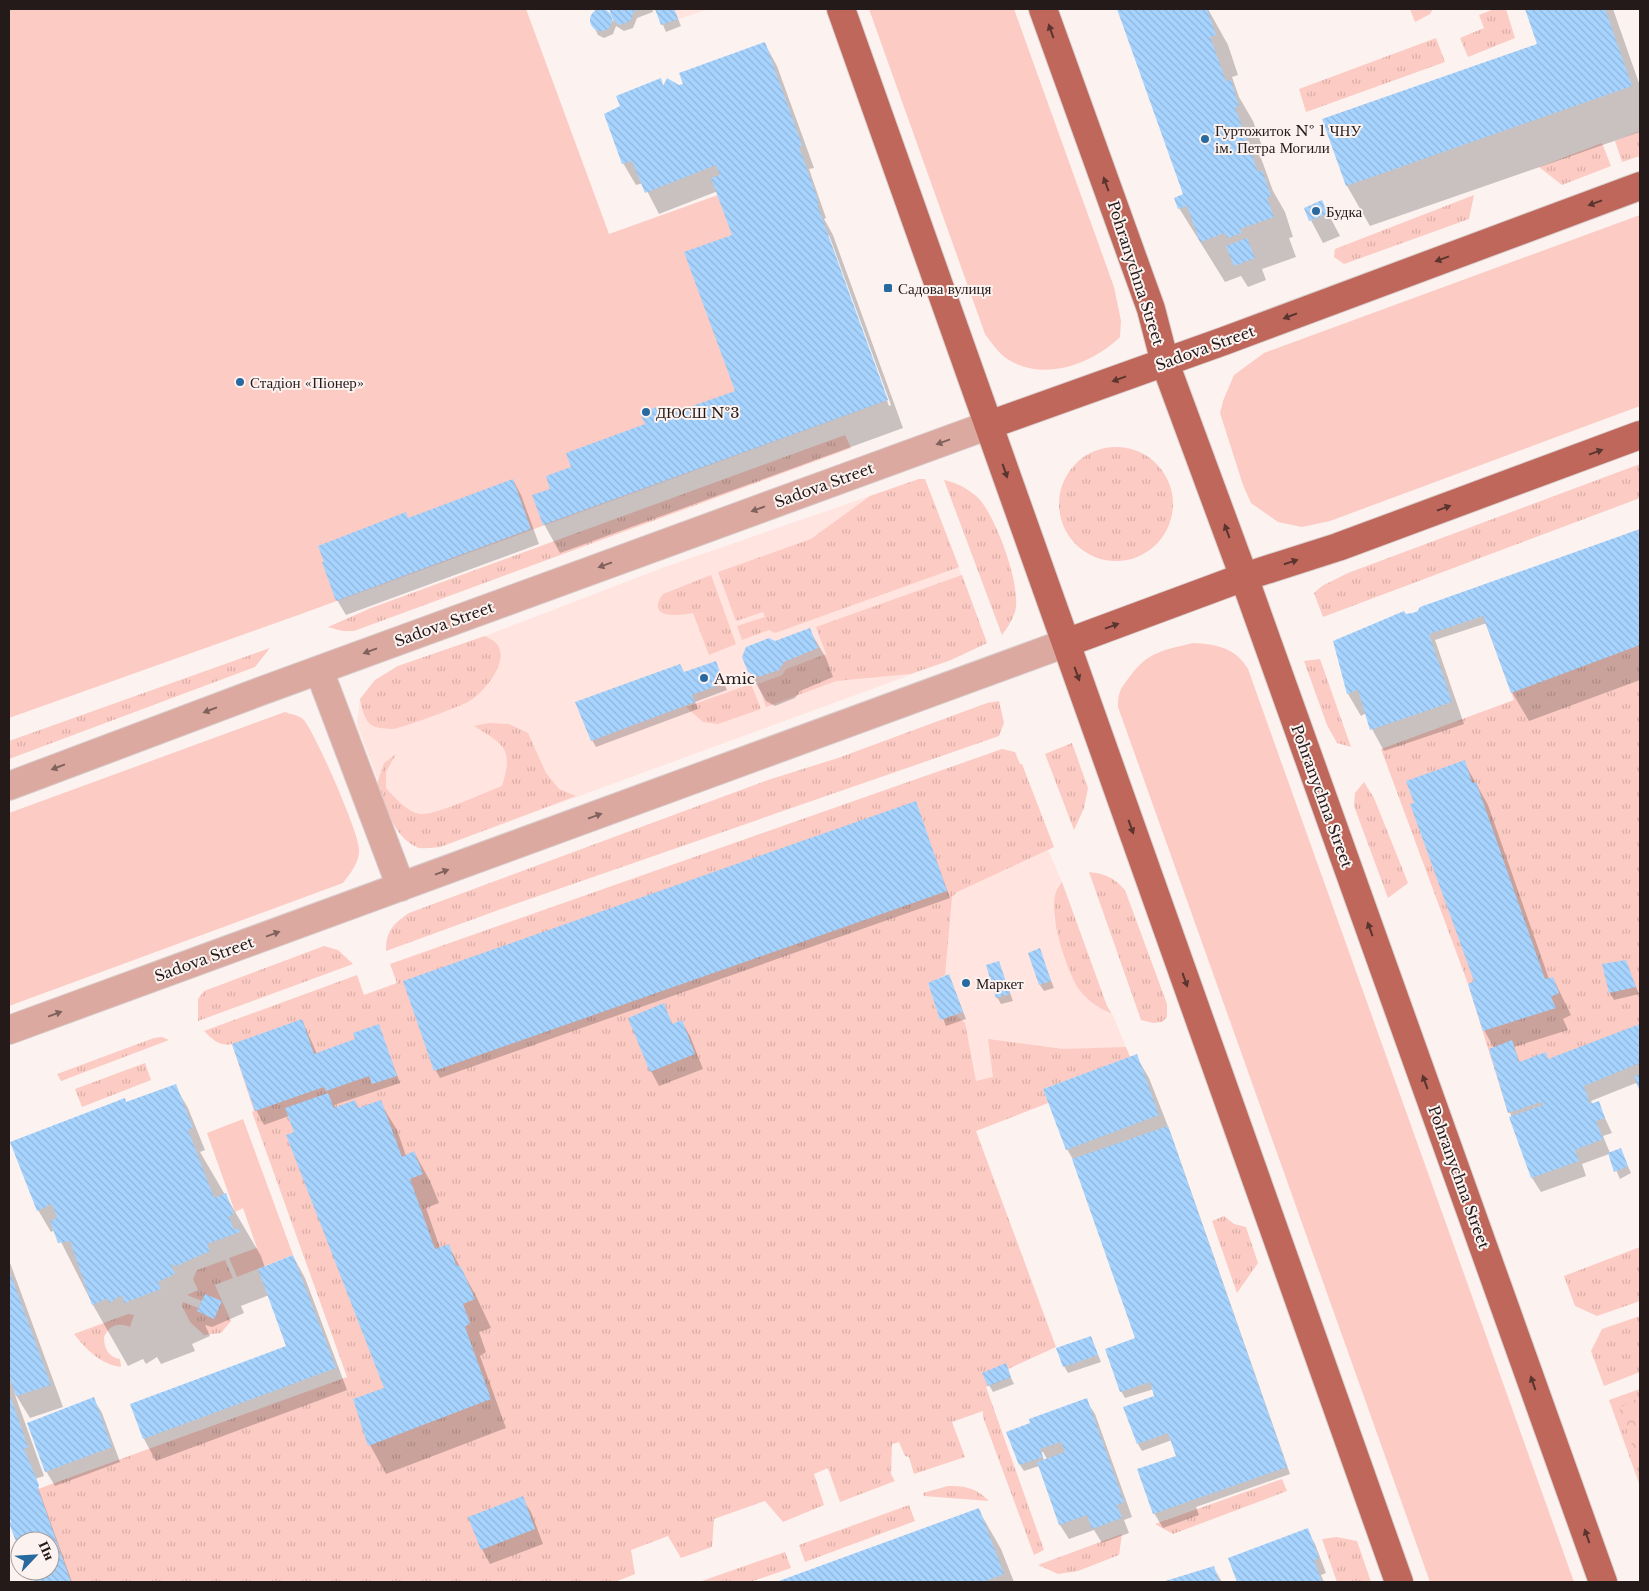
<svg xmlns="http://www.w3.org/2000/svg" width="1649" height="1591" font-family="'Libre Baskerville',serif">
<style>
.built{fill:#ffe4e0}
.grass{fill:url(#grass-tufts)}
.forest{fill:url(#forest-crowns)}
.park{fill:#fccbc3}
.shadow{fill:#0003;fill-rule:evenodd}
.building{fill:url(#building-back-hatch)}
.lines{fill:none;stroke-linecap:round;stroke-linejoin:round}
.minor-casing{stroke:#d9cfce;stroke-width:30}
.major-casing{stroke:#d9cfce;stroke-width:30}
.minor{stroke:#dca9a1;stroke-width:28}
.major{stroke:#bf675b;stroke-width:28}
.oneway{fill:#5a3530}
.oneway2{fill:#80625d}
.poi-dot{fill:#28699f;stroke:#fcf2f0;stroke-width:2}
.labels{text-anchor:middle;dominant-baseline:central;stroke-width:4;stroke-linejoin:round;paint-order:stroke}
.poi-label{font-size:15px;fill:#231a19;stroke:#fcf2f0;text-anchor:start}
.street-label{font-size:15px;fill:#231a19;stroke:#fcf2f0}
</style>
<defs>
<pattern id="grass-tufts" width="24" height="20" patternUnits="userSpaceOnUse" patternTransform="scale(1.25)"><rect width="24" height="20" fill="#fccbc3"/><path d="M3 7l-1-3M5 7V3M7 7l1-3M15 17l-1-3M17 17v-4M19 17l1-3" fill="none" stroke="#d8aea7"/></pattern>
<pattern id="forest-crowns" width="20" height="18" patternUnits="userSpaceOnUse" patternTransform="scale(1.25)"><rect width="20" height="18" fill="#fccbc3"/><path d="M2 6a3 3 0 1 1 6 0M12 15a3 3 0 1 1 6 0" fill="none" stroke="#d8aea7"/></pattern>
<pattern id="building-back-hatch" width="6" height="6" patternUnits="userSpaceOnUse" patternTransform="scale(1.25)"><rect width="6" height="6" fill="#a7d4ff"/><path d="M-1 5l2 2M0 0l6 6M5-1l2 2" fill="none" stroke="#8fb5da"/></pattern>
</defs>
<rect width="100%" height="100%" fill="#fcf2f0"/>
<!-- built -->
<path class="built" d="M655,9h54l-48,16z
M919,479h6l62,164 -36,17 -511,187 -22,1 -11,-8 -11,-12 -39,-103 3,-26 15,-19 23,-14 87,-30 177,-68z
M1054,847l-6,3 14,32 -4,3 -4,33 14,46 37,48 8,3 17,42 -87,32 5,14 -72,28 -48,-148 19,-92 73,-36z"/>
<!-- grass -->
<path class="grass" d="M1494,9h12l9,29 -47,19 -8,-19 24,-10 -5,-13z
M1436,38l9,24 -139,50 -7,-23z
M1640,131v25l-18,6 -7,-21z
M1602,143l9,23 -49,19 -23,-18z
M1474,195l-5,24 -125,45 -10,-7 1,-8z
M845,435l6,13 -497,183h-11l-15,-4 43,-19z
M1059 504a57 57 0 1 1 114 0a57 57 0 1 1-114 0Z
M1640,464v34l-317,119 -9,-24 8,-7 26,-13z
M919,479h6l34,88 -184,66 -6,-3 -27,10 -5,-14 28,-9 -2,-5 -27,9 -18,-49 93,-33 59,-43z
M944,480c13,3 26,9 36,20 17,20 42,87 35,112 -3,8 -8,17 -13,23z
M1640,529v534l-132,50 -40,-129 -87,-235 133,-49 -41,-110z
M711,575l25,69 -27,11 -16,-42c-15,3 -48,6 -30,-19z
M962,575l25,68 -36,17 -41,14 -74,7 -70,26 -8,-23 24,-9 4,-6 40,-15 -10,-27z
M485,636c3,2 8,4 10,6 18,17 -12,52 -27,60 -10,5 -68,27 -76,27 -5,0 -15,-1 -19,-3 -9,-5 -11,-18 -13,-27l15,-19 23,-14z
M270,648l-15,19 -246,92v-18z
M1320,659l31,88 -14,-4 -10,-18 -23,-64z
M751,684l10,25 -43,15 -15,-2 -17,-15z
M999,701l5,22 -5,13 -495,172 -118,43c0,-20 7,-27 23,-38l359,-133 70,-22 149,-55z
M489,723l20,1 19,9 18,40 13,16 17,7 -136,51c-6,0 -18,3 -23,0 -24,-10 -31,-42 -40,-63l7,-21 12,-9 -10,18v16c9,10 21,24 34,26 14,2 66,-22 82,-28 12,-38 2,-41 -28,-60z
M1072,743l16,45 -4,20 -10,22 -29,-76z
M1002,749l13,3 5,12h2l32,83 -97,45 -5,5 -7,78 -17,8 12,37 16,-5 9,8 11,58 17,-4 -5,-38 75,10 63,-2 4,10 -87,32 5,14 -72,28 80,216 -48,22 3,8 -25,10 58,163 -10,5 -51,-138v-6l-31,11 13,35 -51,17 -5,-17 -4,-1 -6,-14 -7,2 -1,30 4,7 -55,21 -12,-34 -14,6 10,31 -41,17 -18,-21 -51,18 -2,28 -31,11 -13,-22 -37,14 4,24 -20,8h-544l-33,-93 309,-112 -95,-265 2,-1 -22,-67c-12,3 -20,-5 -28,-13l153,-56 7,20 33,-12 -7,-19z
M1364,782l10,16 34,85 -20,15 -34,-92 1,-13z
M1089,872c17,2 24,5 36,18l42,114v13l-5,5 -9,1 -12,-3z
M1062,882l45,124 5,8c-13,-5 -29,-17 -36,-29 -11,-22 -34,-84 -14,-103z
M324,946l14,4 15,14 -155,57v-22l6,-8z
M162,1037l7,3 -108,41 -4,-7 97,-36z
M145,1063l6,17 -69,27 -7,-18z
M1224,1216l10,8 12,3 12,36 -21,30 -25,-72z
M1640,1247v54l-43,15 -22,-10 -11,-30z
M225,1260l8,18 -18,7 16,36 -10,12 -17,2 -14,-13 -8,-16 1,-4 15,6 4,-7 -15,-6 11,-5 -5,-11 4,-9z
M128,1314l6,1 -4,12c-12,-5 -21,-2 -26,10 0,11 4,20 16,22l1,8c-21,-3 -34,-17 -47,-33z
M1640,1316v56l-36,14 -13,-35 11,-22z
M1640,1389v97l-31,-86z
M1282,1479l5,12 -114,43 -18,-10z
M948,1486c18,0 28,2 41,15l-65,-5 -1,-3z
M909,1505l6,16 -110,41 -6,-17z
M1122,1534l-3,21 -41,16 -20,3 -20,-9z
M1337,1537l20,4 14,41h-34l-15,-43z
M785,1552l6,16 -41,14h-51z"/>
<!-- forest -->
<path class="forest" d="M1640,1397v-1v72l-21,-60z"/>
<!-- park -->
<path class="park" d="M9,9h517l83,225 109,-39 14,40 156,165 -587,214 -292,104z
M869,9h145l100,278 7,34 -1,16c-30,29 -82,47 -118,18 -6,-6 -12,-14 -17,-21z
M1410,9h23l-3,5 -15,8z
M1640,215v191l-310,115 -28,6 -24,-5 -27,-19 -8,-18 -23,-72 3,-12 11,-26 30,-22z
M1193,643c23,1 43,5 55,26l326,913h-144l-312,-875c0,-16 3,-19 13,-32 18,-24 34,-25 62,-32z
M285,712c5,2 13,3 18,7 11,11 56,114 56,130 1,13 -9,25 -16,34l-334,123v-193z
M243,1119l50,136 -56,22 -8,-19 28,-10 -14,-40 -8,4 -28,-79z"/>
<!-- shadow -->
<path class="shadow" d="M602,9l12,13 -4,-13h42l1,3 -16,6 -4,10 -9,3 -8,-5 -3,8 -9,4 -6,-3 -8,-16 4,-6z
M656,9h18l7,17 -15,6z
M1119,9h89l20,36 10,30 -6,2 7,20 14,24 9,25 -5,1 16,44 12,21 8,25 -4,1 7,19 -34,12 4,11 -18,7 -7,-11 -16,6 -46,-74 6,-13z
M1526,9h87l27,77v46l-270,94 -23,-40 -23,-66 215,-75z
M765,44l12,22 37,102 -5,1 17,49 -2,1 9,16 70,193 -343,125 -16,-29 8,-34 21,-22 73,-43 14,-18 5,10 71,-25 -2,-156 -16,-45 -59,23 -16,-31 -7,2 -13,-22 -1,-57 38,-26 4,7h15zM826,235h3l62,170 -2,1z
M1322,202l18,34 -17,7 -18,-34z
M513,480l8,15 18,49 -193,71 -9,-15 71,-81z
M1640,530v150l-111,41 -17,-29 -25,-69 -52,17 29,84 -80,27 -12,-22 -6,-16 -5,3 -13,-22 -14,-52z
M809,629l17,29 7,19 -33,14 -5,7 -20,8 -9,-5 -17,-30 26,-29z
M715,662l12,28 -32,12 3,7 -102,38 -4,-7 93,-66z
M1464,762l24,43 61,174 4,-1 18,37 -8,4 5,11 -54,17 6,16 25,-9 4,6 91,-35v64l-4,-6 -45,18 2,4 5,-2 14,30 -9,3 7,17 10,-4 11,24 -11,6 -11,-25 -27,10 4,12 -45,16 -9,-14 -36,-107 -2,-23 -10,-18 -8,-48 -61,-178z
M915,803l35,95 -510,180 -4,-7 -32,-89z
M1039,950l15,38 -10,3 -4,-6z
M1625,961l14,33 -25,6 -4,-7z
M999,963l14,38 -12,3 -4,-7z
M949,975l17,44 -20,7 -17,-43z
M663,1005l10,20 9,-3 8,14 13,33 -44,17 -8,-15z
M302,1020l15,34 38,-13 23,-16 22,58 -66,22 2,3 19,-7 4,8 21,-7 17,28 9,26 8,-4 16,29 9,22 -13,5 14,40 8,-3 29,53 14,30 -12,4 7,20 -6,4 26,72 -120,46 -16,-29 15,-56 -96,-273 -25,9 -8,-15z
M1136,1056l13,22 22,56 119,340 -94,33 3,8 -36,13 -9,-15 24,-50 -6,-23 -30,11 -4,-7 -13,-37 31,-11 -2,-7 -29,9 -4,-7 15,-52 -61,-176 -8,-14z
M175,1086l13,22 17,42 -5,2 61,104 4,12 28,-12 12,22 42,112 -191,71 -12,-22 -13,-34 157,-58 -19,-52 -28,11 3,7 -32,14 -7,-2 5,11 -18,8 3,7 -34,13 -4,-7 -11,7 -3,-5 -15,7 -35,-61 -38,-75 -4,2 -13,-22 88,-107z
M9,1260l54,147 -33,11 -16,-26 30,84 -9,3 37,103h-35l-2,-5 -3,1 -4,-7h22v-30h-30v6l-11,-33z
M1091,1337l10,25 -33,11 -4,-7z
M1005,1365l9,19 -21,8 -4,-7z
M93,1398l9,15 18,49 -65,24 -9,-15z
M1086,1400l9,14 37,103 -8,3 5,13 -27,10 -8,-13 -25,9 -9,-14 -21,-59 -15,5 -4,-6zM1041,1452h2l4,7 -3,1z
M522,1498l9,14 12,32 -53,20 -8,-15z
M978,1509l23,40 13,33h-235z
M1307,1530l8,14 11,29 -5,2 3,7h-85l-9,-23z
M1213,1567l9,15h-57z"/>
<!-- building -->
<path class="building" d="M609,9h31l-6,2 -4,10 -10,4 -7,-5z
M655,9h19l4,10 -17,6z
M1117,9h90l9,26 -6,2 16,44 5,-1 8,26 -4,1 23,65 4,-2 9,26 -4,2 7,19 -34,12 2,4 -15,5 -2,-5 -25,9 -13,-36 -9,3 -4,-11 9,-4z
M1525,9h80l27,77 -286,100 -24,-67 215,-75z
M590 20a11 11 0 1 1 22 0a11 11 0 1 1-22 0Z
M765,42l37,103 -3,2 20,56 -2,1 71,196 -345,125 -11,-30 18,-6 -4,-13 25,-9 -5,-14 79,-29 -5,-11 20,-7 4,10 71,-25 -51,-139 48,-17 -21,-57 9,-3 -4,-10 -71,28 -13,-32 -10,3 -18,-50 16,-8 -4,-10 45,-18 2,8 4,-8 12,7 4,-1 -4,-11z
M1322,200l6,14 -19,7 -5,-13z
M1247,238l8,20 -21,8 -8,-20z
M513,479l18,50 -195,72 -14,-39h2l-6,-16 88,-34 2,6z
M1640,529v116l-129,48 -28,-77 -54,18 23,68 -82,28 -12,-40 -11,4 -14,-53 71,-30 2,3 11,-2 3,-5z
M810,628l8,20 -34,14 -5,8 -21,7 -10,-5 -6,-15 4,-10 23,-9 6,3z
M716,661l8,22 -32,12 3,7 -104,39 -16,-39 105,-38 4,8z
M1465,760l7,23 4,-1 69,197 8,-2 6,16 -8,4 5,11 -73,23 -15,-47 6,-3 -64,-177 4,-1 -8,-22z
M916,801l31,90 -513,180 -31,-90z
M1040,948l11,33 -12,4 -11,-32z
M1626,960l10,27 -27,6 -7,-29z
M999,961l11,33 -14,4 -10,-33z
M949,974l14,38 -23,8 -12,-37z
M664,1003l8,21 10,-4 13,34 -45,18 -22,-54z
M302,1019l12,35 41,-15 -2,-6 26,-9 18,52 -25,8 -3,-8 -43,15 -2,-4 -69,24 -23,-67z
M1640,1024v39l-56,23 6,18 9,-3 6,17 -9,3 7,18 -28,11 4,11 -48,17 -22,-61 34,-12 -1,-3 -34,11 -19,-64 23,-9 7,22 27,-10 2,7z
M1137,1054l22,61 -93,35 -23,-61z
M1640,1074v18l-6,-16z
M176,1084l17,44 -5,2 26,68 12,-5 8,21 -5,2 5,14 4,-2 2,4 -33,12 3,7 -34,15 -5,-2 4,10 -17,8 3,7 -37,14 -2,-8 -13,8 -1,-5 -16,7 -22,-64 -12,2 -8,-22 7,-3 -5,-14 -15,7 -27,-69 115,-44 1,4z
M328,1093l6,15 21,-8 3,8 23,-8 21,57 12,-6 9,23 -13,5 25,70 14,-5 7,21 5,2 14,32 -12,5 7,19 -5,4 26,72 -123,47 -15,-47 31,-11 -98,-253 8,-3 -9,-24z
M1168,1126l119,341 -134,47 -16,-45 39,-13 -8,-23 -31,11 -14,-37 31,-11 -4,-14 -30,10 -15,-43 30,-11 -63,-179z
M1621,1148l7,18 -14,6 -6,-19z
M293,1255l43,113 -193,71 -13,-35 156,-58 -28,-77z
M9,1270l42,115 -35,11 -7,-20z
M205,1294l17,7 -8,18 -17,-8z
M1091,1336l7,19 -35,12 -7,-19z
M1006,1363l5,14 -23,9 -6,-13z
M9,1393l19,54 -4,2 15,36 -1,4 33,93h-36l-3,-11h18v-30h-30v11l-11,-29 2,-1 -2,-6z
M94,1397l18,50 -67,25 -18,-49z
M1087,1398l37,104 -7,3 5,13 -30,11 -5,-14 -28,10 -22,-63 28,-10 -4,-10 -21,7 3,8 -24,8 -13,-33 24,-9 -1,-4z
M523,1496l12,33 -54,21 -13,-33z
M979,1508l25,66 -8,3 -13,5h-207z
M1308,1528l11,30 -5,2 8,22h-85l-9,-24z
M1214,1566l5,16h-57z"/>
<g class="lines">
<defs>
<path id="minor" d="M319,670l82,217
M9,786l247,-93 733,-268
M9,1030l1057,-387"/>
<path id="major" d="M841,9l558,1573
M1043,9l108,300 14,54 79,214 359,1005
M989,425l235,-84 416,-155
M1066,643l178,-66 94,-30 302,-112"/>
</defs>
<!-- minor casing -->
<use href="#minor" class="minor-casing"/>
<!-- major casing -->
<use href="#major" class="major-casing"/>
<!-- minor -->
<use href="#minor" class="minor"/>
<!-- major -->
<use href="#major" class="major"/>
</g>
<!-- one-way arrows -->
<defs><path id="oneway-solid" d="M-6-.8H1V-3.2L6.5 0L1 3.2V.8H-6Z" transform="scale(1.25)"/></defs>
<g class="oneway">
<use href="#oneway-solid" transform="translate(1051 31) rotate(-110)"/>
<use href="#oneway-solid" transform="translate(1106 184) rotate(-110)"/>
<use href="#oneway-solid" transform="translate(1595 203) rotate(160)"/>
<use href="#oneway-solid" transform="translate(1442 259) rotate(160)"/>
<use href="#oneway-solid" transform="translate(1290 316) rotate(159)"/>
<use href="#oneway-solid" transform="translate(1119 379) rotate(160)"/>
<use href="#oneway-solid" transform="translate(1596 452) rotate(-20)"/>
<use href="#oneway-solid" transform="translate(1005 471) rotate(71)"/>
<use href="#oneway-solid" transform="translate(1444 508) rotate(-20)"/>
<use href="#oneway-solid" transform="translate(1227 531) rotate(-110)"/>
<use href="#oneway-solid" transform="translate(1291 562) rotate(-18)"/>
<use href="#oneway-solid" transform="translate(1112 626) rotate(-20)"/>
<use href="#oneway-solid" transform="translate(1077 674) rotate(70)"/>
<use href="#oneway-solid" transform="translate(1131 827) rotate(70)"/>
<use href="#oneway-solid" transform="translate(1370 929) rotate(-110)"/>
<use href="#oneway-solid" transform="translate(1185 980) rotate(70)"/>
<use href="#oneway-solid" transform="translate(1425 1082) rotate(-110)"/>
<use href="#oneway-solid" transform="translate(1533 1383) rotate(-109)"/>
<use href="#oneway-solid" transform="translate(1587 1536) rotate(-109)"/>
</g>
<g class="oneway2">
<use href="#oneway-solid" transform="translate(943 442) rotate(160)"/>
<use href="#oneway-solid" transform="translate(758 509) rotate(160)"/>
<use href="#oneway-solid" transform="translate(605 565) rotate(160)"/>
<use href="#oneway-solid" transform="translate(370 651) rotate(160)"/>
<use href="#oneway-solid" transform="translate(210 710) rotate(159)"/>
<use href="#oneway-solid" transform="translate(58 767) rotate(159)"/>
<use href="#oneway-solid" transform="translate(595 816) rotate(-20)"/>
<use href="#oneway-solid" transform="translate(442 872) rotate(-20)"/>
<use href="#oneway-solid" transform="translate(273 934) rotate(-20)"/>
<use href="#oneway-solid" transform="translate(55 1014) rotate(-20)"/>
</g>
<!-- markers -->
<g class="poi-dot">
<circle cx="1205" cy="139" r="5"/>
<circle cx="1316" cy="211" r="5"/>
<rect x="883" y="283" width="10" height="10" rx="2.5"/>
<circle cx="240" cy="382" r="5"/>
<circle cx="646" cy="412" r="5"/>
<circle cx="704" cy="678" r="5"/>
<circle cx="966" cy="983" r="5"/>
</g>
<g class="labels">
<!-- poi labels -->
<g class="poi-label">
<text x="1215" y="130">Гуртожиток № 1 ЧНУ<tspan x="1215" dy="17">ім. Петра Могили</tspan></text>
<text x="1326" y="211">Будка</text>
<text x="898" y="288">Садова вулиця</text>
<text x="250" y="382">Стадіон «Піонер»</text>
<text x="656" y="412">ДЮСШ №3</text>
<text x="714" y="678">Amic</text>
<text x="976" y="983">Маркет</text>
</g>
<!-- street labels -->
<g class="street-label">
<text transform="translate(1136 273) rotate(72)">Pohranychna Street</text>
<text transform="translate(1205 348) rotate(-20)">Sadova Street</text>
<text transform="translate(824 485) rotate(-20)">Sadova Street</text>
<text transform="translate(444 624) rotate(-20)">Sadova Street</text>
<text transform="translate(1322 796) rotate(70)">Pohranychna Street</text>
<text transform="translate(204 959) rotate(-20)">Sadova Street</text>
<text transform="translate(1459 1177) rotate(70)">Pohranychna Street</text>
</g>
</g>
<!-- border -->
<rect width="1649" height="1591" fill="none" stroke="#231a19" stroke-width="20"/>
<!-- north arrow -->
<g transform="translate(35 1556) rotate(65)"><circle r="24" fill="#fcf2f0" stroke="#a59c9a"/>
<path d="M0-4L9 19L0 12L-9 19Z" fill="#28699f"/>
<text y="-8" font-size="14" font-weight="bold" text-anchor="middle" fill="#231a19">Пн</text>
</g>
</svg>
